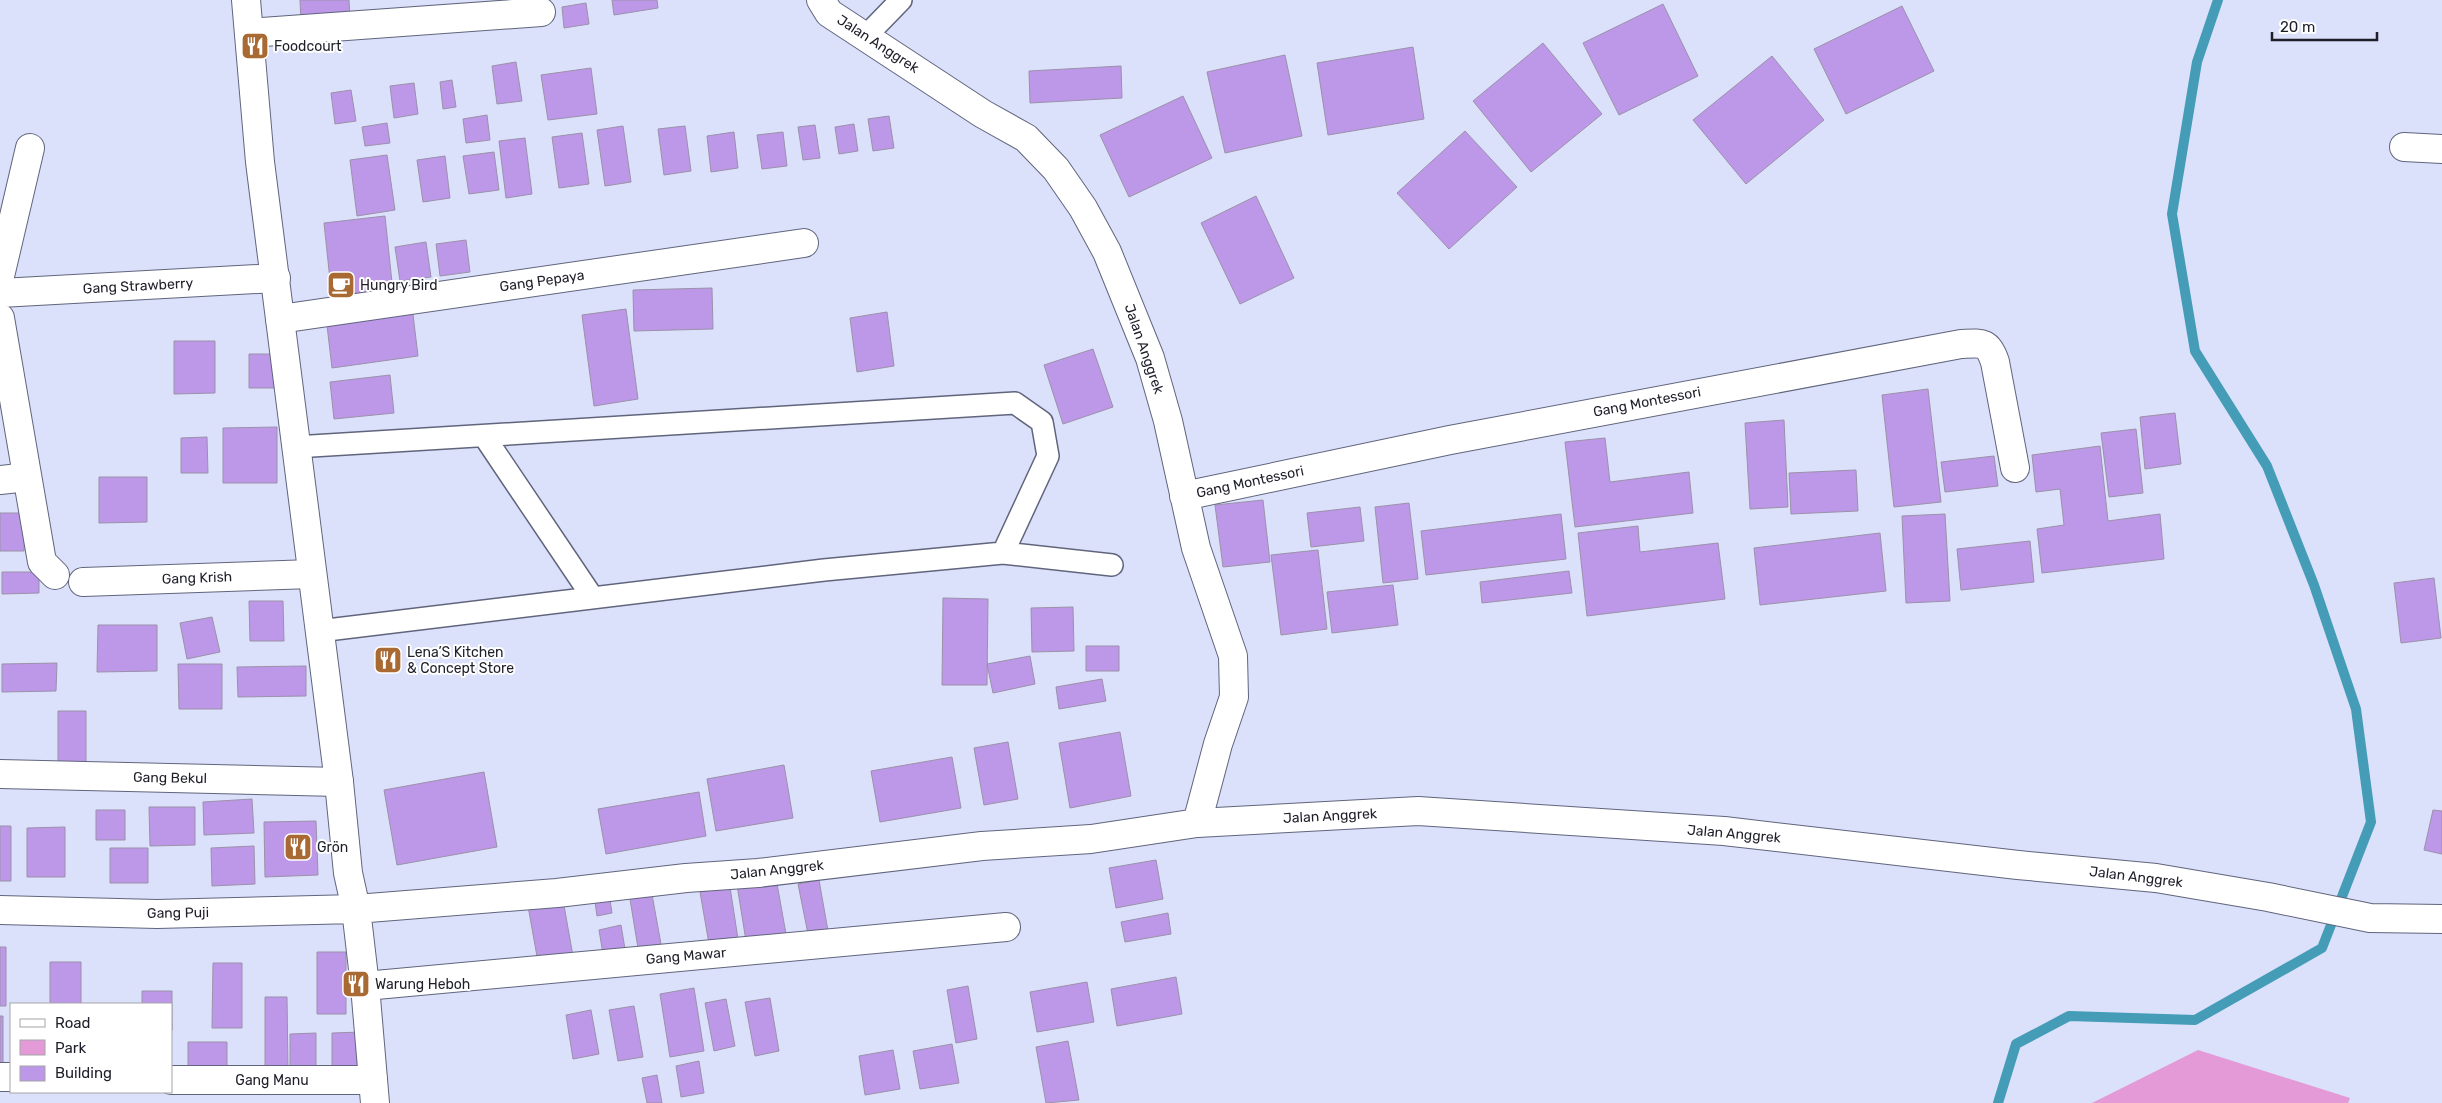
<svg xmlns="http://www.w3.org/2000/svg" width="2442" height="1103" font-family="Rubik,sans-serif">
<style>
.green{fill:#e39ad6}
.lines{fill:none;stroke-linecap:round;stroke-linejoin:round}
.stream{stroke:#449cb7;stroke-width:10}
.building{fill:#bd98e8;stroke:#9b91a9}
.service-casing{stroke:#60657c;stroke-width:24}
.minor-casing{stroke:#60657c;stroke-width:30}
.tertiary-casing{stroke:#60657c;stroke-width:30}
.service{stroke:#fff;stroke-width:21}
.minor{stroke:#fff;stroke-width:28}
.tertiary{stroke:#fff;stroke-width:28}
.labels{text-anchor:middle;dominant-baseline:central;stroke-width:4;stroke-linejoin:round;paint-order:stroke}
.street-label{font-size:14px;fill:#1e1f29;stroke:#fff}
.poi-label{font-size:14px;fill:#1e1f29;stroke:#fff;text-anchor:start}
</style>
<rect width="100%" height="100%" fill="#dbe0fb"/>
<!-- green -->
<path class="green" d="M2198,1050l152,48 -2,5h-256z"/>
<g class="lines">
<!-- stream -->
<path class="stream" d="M1998,1103l18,-59 53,-28 126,4 127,-72 49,-126 -15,-113 -42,-124 -47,-119 -72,-115 -23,-137 25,-152 21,-62"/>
</g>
<!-- building -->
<path class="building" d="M300,0h49l1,19 -49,3z
M612,0h45l1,8 -44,7z
M586,3l3,21 -25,4 -2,-21z
M1663,4l35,72 -79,39 -36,-72z
M1902,6l32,65 -88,43 -32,-65z
M1543,43l59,71 -71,58 -58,-71z
M1413,47l11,72 -96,16 -11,-72z
M1285,55l17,81 -77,17 -18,-81z
M1772,56l52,64 -78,64 -53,-64z
M516,62l6,39 -25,3 -5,-38z
M1121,66l1,32 -92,5 -1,-32z
M591,68l6,46 -49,6 -7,-45z
M452,80l4,27 -13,2 -3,-27z
M414,83l4,31 -24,4 -4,-32z
M351,90l5,31 -21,3 -4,-31z
M1183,96l29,62 -83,39 -29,-62z
M487,115l3,25 -24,3 -3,-24z
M889,116l5,32 -21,3 -5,-32z
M387,123l3,20 -25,3 -3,-19z
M854,124l4,27 -19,3 -4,-27z
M815,125l5,33 -17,2 -5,-33z
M623,126l8,56 -26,4 -8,-56z
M685,126l6,45 -27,4 -6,-46z
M1465,131l52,56 -68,62 -52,-56z
M734,132l4,36 -27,4 -4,-36z
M783,132l4,34 -25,3 -5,-34z
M582,133l7,51 -30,4 -7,-51z
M525,138l7,56 -26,4 -7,-57z
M494,152l5,38 -30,4 -6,-38z
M387,155l8,55 -38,6 -7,-56z
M445,156l5,42 -27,4 -6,-42z
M1256,196l38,82 -54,26 -39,-81z
M385,216l8,76 -61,7 -8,-76z
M466,240l4,32 -30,4 -4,-32z
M426,242l5,35 -31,4 -5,-34z
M712,288l1,41 -79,2 -1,-41z
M412,306l6,50 -86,12 -6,-51z
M626,309l12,90 -44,7 -12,-91z
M887,312l7,54 -37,6 -7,-54z
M174,341h41v52l-41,1z
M1093,349l20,58 -50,17 -19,-59z
M249,354h28l1,34h-29z
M390,375l4,38 -60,6 -4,-37z
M1928,389l13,113 -47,5 -12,-112z
M2175,413l6,51 -36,5 -5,-52z
M1784,420l4,87 -38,2 -5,-86z
M277,427v56h-54v-55z
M2136,429l7,64 -34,4 -8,-64z
M207,437l1,36h-27v-35z
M1605,438l5,44 79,-10 4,41 -118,14 -10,-85z
M2100,446l8,75 52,-7 4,45 -122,14 -5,-44 27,-4 -4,-36 -24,3 -4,-37z
M1994,456l4,30 -53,6 -4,-30z
M1856,470l2,41 -67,3 -2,-41z
M99,477h48v45l-48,1z
M1263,500l7,62 -47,5 -8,-62z
M1409,503l9,76 -35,4 -8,-76z
M1360,507l4,34 -53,6 -4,-34z
M0,513h25l-1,38h-24z
M1561,514l5,45 -140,16 -5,-44z
M1945,514l5,87 -44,2 -4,-87z
M1638,526l2,26 78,-9 7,56 -138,17 -9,-83z
M1880,533l6,58 -126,14 -6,-57z
M2030,541l4,41 -73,8 -4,-41z
M1318,550l9,79 -46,6 -10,-80z
M1569,571l3,22 -90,10 -2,-21z
M2,572h37v21l-37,1z
M2434,578l7,60 -40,5 -7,-60z
M1393,585l5,40 -66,8 -5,-41z
M943,598l45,1 -1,86h-45z
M249,601h34l1,40h-34z
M1073,607l1,44 -42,1 -1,-44z
M212,617l8,35 -33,7 -7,-36z
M98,625h59v46l-60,1z
M1086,646h33v25h-33z
M1030,656l5,28 -42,9 -6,-29z
M57,663l-1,28 -54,1v-28z
M178,664h44v45h-43z
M306,666v30l-68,1 -1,-30z
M1102,679l4,22 -47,8 -3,-22z
M58,711h28v53h-28z
M1120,732l11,64 -61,12 -11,-65z
M1008,742l10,57 -34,6 -10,-57z
M952,757l9,51 -81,14 -9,-51z
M784,765l9,53 -77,13 -9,-52z
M484,772l13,75 -100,18 -13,-75z
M699,792l7,44 -100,18 -8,-45z
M252,799l2,34 -50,2 -1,-33z
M149,807h46v38l-45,1z
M96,810h29v30h-29z
M2433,810l9,1v43l-18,-4z
M316,821l2,54 -53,2 -1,-55z
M0,826h11v55h-11z
M65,827v50h-38v-49z
M254,846l1,38 -43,2 -1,-38z
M110,848h38v35h-38z
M1156,860l7,39 -47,9 -7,-40z
M776,878l10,56 -40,7 -9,-56z
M819,880l9,51 -20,3 -10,-50z
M730,887l8,52 -29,5 -9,-52z
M651,889l10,55 -23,4 -9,-55z
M563,900l10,56 -35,6 -10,-56z
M610,900l2,13 -15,3 -2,-14z
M1168,913l3,21 -46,8 -4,-20z
M621,925l4,24 -22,5 -4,-24z
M0,947h6v59h-6z
M317,952h29v62h-29z
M50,962h31v42h-31z
M213,963h29v65h-30z
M1176,977l6,37 -65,12 -6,-37z
M1087,982l7,40 -57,10 -7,-40z
M968,986l9,53 -21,4 -9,-53z
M694,988l10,63 -34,6 -10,-63z
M142,991h30v39l-1,-26h-29z
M265,997h22l1,73h-23z
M770,998l9,53 -24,5 -10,-54z
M726,999l9,47 -21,5 -9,-48z
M634,1006l9,51 -25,4 -9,-51z
M591,1010l8,44 -26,5 -7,-44z
M0,1016h3v56h-3z
M361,1032l1,41h-30v-40z
M316,1033v43h-26v-42z
M1068,1041l11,59 -33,3 -10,-56z
M188,1042h39v32h-39z
M952,1044l7,39 -39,6 -7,-38z
M893,1050l7,39 -35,6 -6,-39z
M699,1061l5,32 -23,4 -5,-31z
M657,1075l5,28h-15l-5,-25z"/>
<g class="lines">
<defs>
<path id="service" d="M866,36l35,-36
M484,436l109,162
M295,447l720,-44 27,19 6,34 -45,97
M319,631l505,-61 179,-17 109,12"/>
<path id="minor" d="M821,0l8,13 154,101 43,24 30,31 27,39 24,44 43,106 18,63 28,127 37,108 1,41 -16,47 -21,79
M249,33l292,-21
M2404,147l38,2
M0,276l30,-128
M0,293l276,-15
M0,318l42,244 13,13
M280,319l524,-76
M0,480l27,-3
M1184,496l266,-56 511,-96c21,-1 27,-3 34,18l20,106
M83,582l229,-8
M0,774l339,8
M365,986l641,-59
M0,1077h11
M171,1080h202"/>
<path id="tertiary" d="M246,0l14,162 79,620 9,91 8,36 9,77 10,117
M0,910l157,4 199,-5 201,-16 129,-15 72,-5 224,-27 109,-7 106,-16 221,-12 306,20 294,34 138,13 112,19 102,21 72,1"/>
</defs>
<!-- service casing -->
<use href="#service" class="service-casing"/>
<!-- minor casing -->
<use href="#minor" class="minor-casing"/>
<!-- tertiary casing -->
<use href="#tertiary" class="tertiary-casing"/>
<!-- service -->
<use href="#service" class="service"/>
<!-- minor -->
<use href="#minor" class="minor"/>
<!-- tertiary -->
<use href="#tertiary" class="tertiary"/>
</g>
<!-- icons -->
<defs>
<symbol id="restaurant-square" viewBox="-11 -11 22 22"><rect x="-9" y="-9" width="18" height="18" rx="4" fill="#a96932" stroke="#fff"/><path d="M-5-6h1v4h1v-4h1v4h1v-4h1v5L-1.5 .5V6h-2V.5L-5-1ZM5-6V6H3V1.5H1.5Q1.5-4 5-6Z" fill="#fff"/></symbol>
<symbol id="cafe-square" viewBox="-11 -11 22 22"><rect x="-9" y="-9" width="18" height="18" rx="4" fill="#a96932" stroke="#fff"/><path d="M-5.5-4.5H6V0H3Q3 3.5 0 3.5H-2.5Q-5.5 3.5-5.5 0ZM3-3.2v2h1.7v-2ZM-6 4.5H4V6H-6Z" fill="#fff"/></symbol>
</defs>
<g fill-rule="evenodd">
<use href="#restaurant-square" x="239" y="30" width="32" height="32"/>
<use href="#cafe-square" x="325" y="269" width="32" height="32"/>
<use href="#restaurant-square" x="372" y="644" width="32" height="32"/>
<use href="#restaurant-square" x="282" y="831" width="32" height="32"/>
<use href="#restaurant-square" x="340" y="968" width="32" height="32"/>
</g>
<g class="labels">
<!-- street labels -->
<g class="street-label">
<text transform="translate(878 44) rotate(33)">Jalan Anggrek</text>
<text transform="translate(542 281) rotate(-8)">Gang Pepaya</text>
<text transform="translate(138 286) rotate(-3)">Gang Strawberry</text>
<text transform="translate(1144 349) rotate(71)">Jalan Anggrek</text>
<text transform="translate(1647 402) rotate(-11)">Gang Montessori</text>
<text transform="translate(1250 482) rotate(-12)">Gang Montessori</text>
<text transform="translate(197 578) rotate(-2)">Gang Krish</text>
<text transform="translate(170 778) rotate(1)">Gang Bekul</text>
<text transform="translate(1330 816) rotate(-3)">Jalan Anggrek</text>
<text transform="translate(1734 834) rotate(5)">Jalan Anggrek</text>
<text transform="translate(777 870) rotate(-6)">Jalan Anggrek</text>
<text transform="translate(2136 877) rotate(7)">Jalan Anggrek</text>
<text transform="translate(178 913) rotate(-1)">Gang Puji</text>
<text transform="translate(686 956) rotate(-5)">Gang Mawar</text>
<text x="272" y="1080">Gang Manu</text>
</g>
<!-- poi labels -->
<g class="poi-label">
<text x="274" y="46">Foodcourt</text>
<text x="360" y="285">Hungry Bird</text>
<text x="407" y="652">Lena’S Kitchen<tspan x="407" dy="16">&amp; Concept Store</tspan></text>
<text x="317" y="847">Grön</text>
<text x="375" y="984">Warung Heboh</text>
</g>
</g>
<!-- legend -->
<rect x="10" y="1003" width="162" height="90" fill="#ffffff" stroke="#a5a5a9"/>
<rect x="20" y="1019" width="25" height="8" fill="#ffffff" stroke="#a5a5a9"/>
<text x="55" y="1028" font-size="15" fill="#1e1f29">Road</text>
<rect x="20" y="1040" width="25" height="15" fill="#e39ad6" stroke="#a5a5a9"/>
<text x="55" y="1053" font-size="15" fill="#1e1f29">Park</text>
<rect x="20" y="1066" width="25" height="15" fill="#bd98e8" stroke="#a5a5a9"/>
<text x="55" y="1078" font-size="15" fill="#1e1f29">Building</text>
<!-- scale -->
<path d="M2272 32v8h105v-8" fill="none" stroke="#1e1f29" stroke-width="2.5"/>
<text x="2280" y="32" font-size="15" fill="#1e1f29" stroke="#ffffff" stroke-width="4" paint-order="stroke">20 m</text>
</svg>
